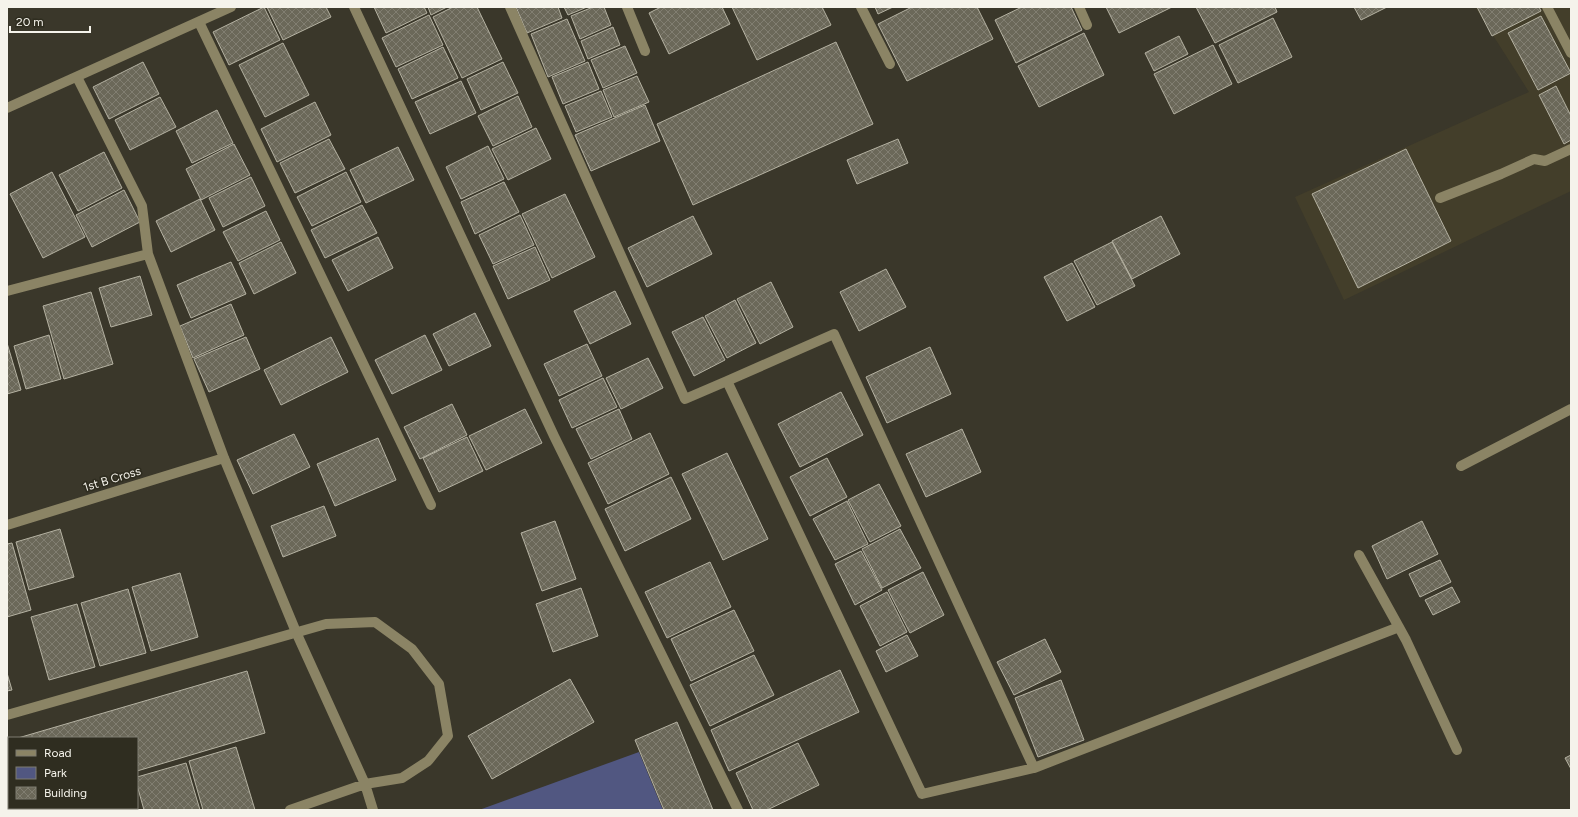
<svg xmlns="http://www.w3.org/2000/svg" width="1578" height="817" font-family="Figtree,sans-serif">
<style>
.built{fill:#433e2a}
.green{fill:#515781}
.building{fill:url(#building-cross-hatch);stroke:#b5b2a2}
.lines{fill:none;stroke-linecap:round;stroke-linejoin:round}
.minor{stroke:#8b8465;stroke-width:10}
.labels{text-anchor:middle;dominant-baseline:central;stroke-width:3.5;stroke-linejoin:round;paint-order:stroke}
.street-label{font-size:12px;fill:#f5f3eb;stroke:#2f2d20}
</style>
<defs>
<pattern id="building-cross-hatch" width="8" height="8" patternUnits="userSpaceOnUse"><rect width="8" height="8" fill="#6b6859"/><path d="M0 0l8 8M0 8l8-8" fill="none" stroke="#817e71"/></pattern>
</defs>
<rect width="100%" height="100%" fill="#3a372a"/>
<!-- built -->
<path class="built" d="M1475,7h96v184l-227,109 -49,-103 234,-105z"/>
<!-- green -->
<path class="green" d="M639,752l24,58h-184z"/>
<!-- building -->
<path class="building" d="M264,7l16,33 -51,25 -16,-33z
M267,7h59l5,10 -48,23z
M374,7h50l3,6 -41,20z
M428,7h19l-16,8z
M453,7h24l25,52 -40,19 -29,-61z
M516,7h42l4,11 -35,15z
M564,7h23l-19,8z
M593,7h11l7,18 -31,14 -9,-23z
M661,7h61l8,17 -61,30 -20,-41z
M732,7h90l9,18 -74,35z
M875,7h18l-15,7z
M912,7h65l16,32 -86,42 -29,-57z
M1022,7h49l11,23 -66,33 -21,-43z
M1106,7h66l-53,26z
M1196,7h79l2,5 -62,31z
M1354,7h33l-26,13z
M1477,7h62l2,4 -49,25z
M429,15l14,30 -47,22 -14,-29z
M1541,16l30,57 -33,17 -30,-57z
M1273,18l19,39 -54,26 -19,-38z
M567,19l18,42 -37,16 -17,-43z
M613,27l7,18 -32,14 -7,-18z
M1084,33l20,42 -65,32 -21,-41z
M1179,36l9,18 -34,17 -9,-18z
M836,42l37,82 -180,81 -36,-81z
M283,43l26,52 -44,22 -26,-52z
M1213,45l19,39 -58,30 -20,-40z
M625,46l12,27 -34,15 -12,-28z
M443,47l15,31 -46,21 -14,-30z
M143,62l16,32 -50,25 -16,-32z
M503,62l15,31 -37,17 -14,-31z
M588,62l11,27 -36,15 -11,-27z
M637,76l12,26 -35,15 -11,-27z
M461,81l15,32 -46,21 -15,-32z
M1556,86l15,30v24l-7,4 -25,-49z
M601,91l11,26 -36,15 -11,-26z
M518,96l14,31 -39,19 -15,-30z
M160,97l16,30 -46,23 -15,-30z
M315,102l16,33 -54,27 -16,-33z
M645,105l15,36 -69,30 -16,-36z
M217,110l16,33 -41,20 -16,-32z
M536,128l15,31 -43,21 -16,-31z
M329,139l16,30 -50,24 -15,-30z
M898,139l10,24 -51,21 -10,-24z
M234,144l16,31 -49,25 -15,-31z
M488,146l16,33 -43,20 -15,-32z
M398,147l16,33 -48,23 -16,-33z
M1406,149l45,92 -93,47 -46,-94z
M104,152l18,36 -44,23 -19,-36z
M52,172l33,65 -42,21 -33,-64z
M346,172l15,30 -49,24 -15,-29z
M251,177l14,29 -42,21 -14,-29z
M504,182l15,30 -44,22 -14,-32z
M124,190l16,32 -48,25 -16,-32z
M565,194l30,63 -43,21 -30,-64z
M200,199l15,31 -44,22 -15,-31z
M362,205l15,28 -52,25 -14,-28z
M266,211l14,29 -42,21 -15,-29z
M520,215l14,30 -41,19 -14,-29z
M693,216l19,38 -65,33 -19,-39z
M1161,216l19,38 -48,25 -20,-38z
M378,237l15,31 -45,23 -16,-31z
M281,242l15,31 -42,21 -15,-31z
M1112,242l23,44 -38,19 -23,-44z
M535,247l15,33 -42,19 -15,-33z
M231,262l15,32 -55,24 -14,-33z
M1072,263l23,44 -28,14 -23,-44z
M886,269l20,38 -47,24 -19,-39z
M140,276l12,39 -41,12 -12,-39z
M771,282l22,45 -33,17 -23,-45z
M615,291l16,33 -41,20 -16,-33z
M91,292l22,72 -49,15 -21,-73z
M735,300l21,43 -29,15 -22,-42z
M231,304l13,31 -51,23 -13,-32z
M475,313l16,33 -42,20 -16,-32z
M703,317l22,43 -31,16 -22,-44z
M49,335l12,44 -35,10 -12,-43z
M425,335l17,35 -50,24 -17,-34z
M246,337l14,32 -51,23 -15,-33z
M331,337l17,35 -67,33 -17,-35z
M7,343l14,47 -14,4z
M587,344l15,32 -43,20 -15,-32z
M930,347l21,47 -64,29 -21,-46z
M648,358l15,30 -42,21 -15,-31z
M603,378l14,29 -45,21 -13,-28z
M841,392l22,43 -63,32 -22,-43z
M452,404l15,31 -47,24 -16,-32z
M525,409l17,34 -56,27 -17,-34z
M619,409l13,30 -41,20 -15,-30z
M962,429l19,43 -55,25 -20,-43z
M650,433l19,41 -61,30 -20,-41z
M294,434l16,33 -57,27 -16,-34z
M467,437l16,34 -44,21 -16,-34z
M378,438l18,42 -61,26 -18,-42z
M727,453l41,86 -45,21 -41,-86z
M827,458l20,39 -37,19 -20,-39z
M671,477l20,42 -66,32 -20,-42z
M879,484l22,42 -31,16 -22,-42z
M847,501l21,43 -33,16 -22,-41z
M324,506l12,30 -53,21 -12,-31z
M555,521l21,58 -34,12 -21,-58z
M1422,521l16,33 -51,25 -15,-33z
M60,529l14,48 -45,13 -13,-48z
M900,529l21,39 -39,20 -20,-39z
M12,543l19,67 -24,7v-73z
M861,551l21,39 -27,15 -20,-41z
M1440,560l11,22 -31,15 -11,-23z
M710,562l21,45 -64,31 -22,-46z
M923,572l21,43 -34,18 -22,-43z
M180,573l18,64 -47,14 -19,-64z
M1452,587l8,15 -27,13 -8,-15z
M581,588l17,48 -45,16 -17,-48z
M128,589l18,64 -46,13 -19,-63z
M887,592l20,40 -27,14 -20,-40z
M77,604l18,63 -46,13 -18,-63z
M734,610l20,41 -63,30 -20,-42z
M907,635l11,21 -32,16 -10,-21z
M1045,639l16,33 -47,23 -17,-33z
M754,655l20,40 -64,31 -20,-41z
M840,670l19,42 -130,59 -18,-41z
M247,671l18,62 -128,38v-33h-119z
M7,673l5,17 -5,1z
M570,679l24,43 -102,57 -24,-43z
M1061,680l23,60 -46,17 -23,-59z
M677,722l36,88h-49l-29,-70z
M7,741h2v67l-2,1z
M798,743l21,42 -52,25h-14l-17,-37z
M236,747l19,63h-52l-14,-49z
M1571,755v14l-6,-11z
M186,763l14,47h-56l-7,-25v-8z
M34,808h15l1,2h-23z"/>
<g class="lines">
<!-- minor -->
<path class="minor" d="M354,7l200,429 184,374
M510,7l175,392 42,-18 195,413 112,-26 -200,-434 -107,47
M627,7l18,44
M861,7l29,57
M1079,7l8,18
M1547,7l24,46
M199,22l232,483
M77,77l65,129 6,48 76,204 72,174 69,152 8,26
M7,108l224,-101
M1440,198l61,-24 33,-15 11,2 26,-12
M7,291l141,-37
M1461,466l110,-57
M7,525l217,-67
M1359,555l47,85 51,110
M7,715l319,-91 49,-2 37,27 27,35 9,52 -20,25 -26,17 -37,6 -75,26
M1034,768l365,-141"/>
</g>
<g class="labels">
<!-- street labels -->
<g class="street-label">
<text transform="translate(112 479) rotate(-17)">1st B Cross</text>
</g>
</g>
<!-- border -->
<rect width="1578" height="817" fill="none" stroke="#f5f3eb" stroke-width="16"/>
<!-- legend -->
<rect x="8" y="737" width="130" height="72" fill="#2f2d20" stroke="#7e7c71"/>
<rect x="16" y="750" width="20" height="6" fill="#8b8465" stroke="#7e7c71"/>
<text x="44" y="757" font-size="12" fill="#f5f3eb">Road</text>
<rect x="16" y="767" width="20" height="12" fill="#515781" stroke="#7e7c71"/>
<text x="44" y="777" font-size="12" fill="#f5f3eb">Park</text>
<rect x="16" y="787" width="20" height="12" fill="url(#building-cross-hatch)" stroke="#7e7c71"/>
<text x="44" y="797" font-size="12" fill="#f5f3eb">Building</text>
<!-- scale -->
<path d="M10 26v6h80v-6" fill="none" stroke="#f5f3eb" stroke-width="2"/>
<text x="16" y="26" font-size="12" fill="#f5f3eb" stroke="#2f2d20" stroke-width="3" paint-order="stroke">20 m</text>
</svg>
